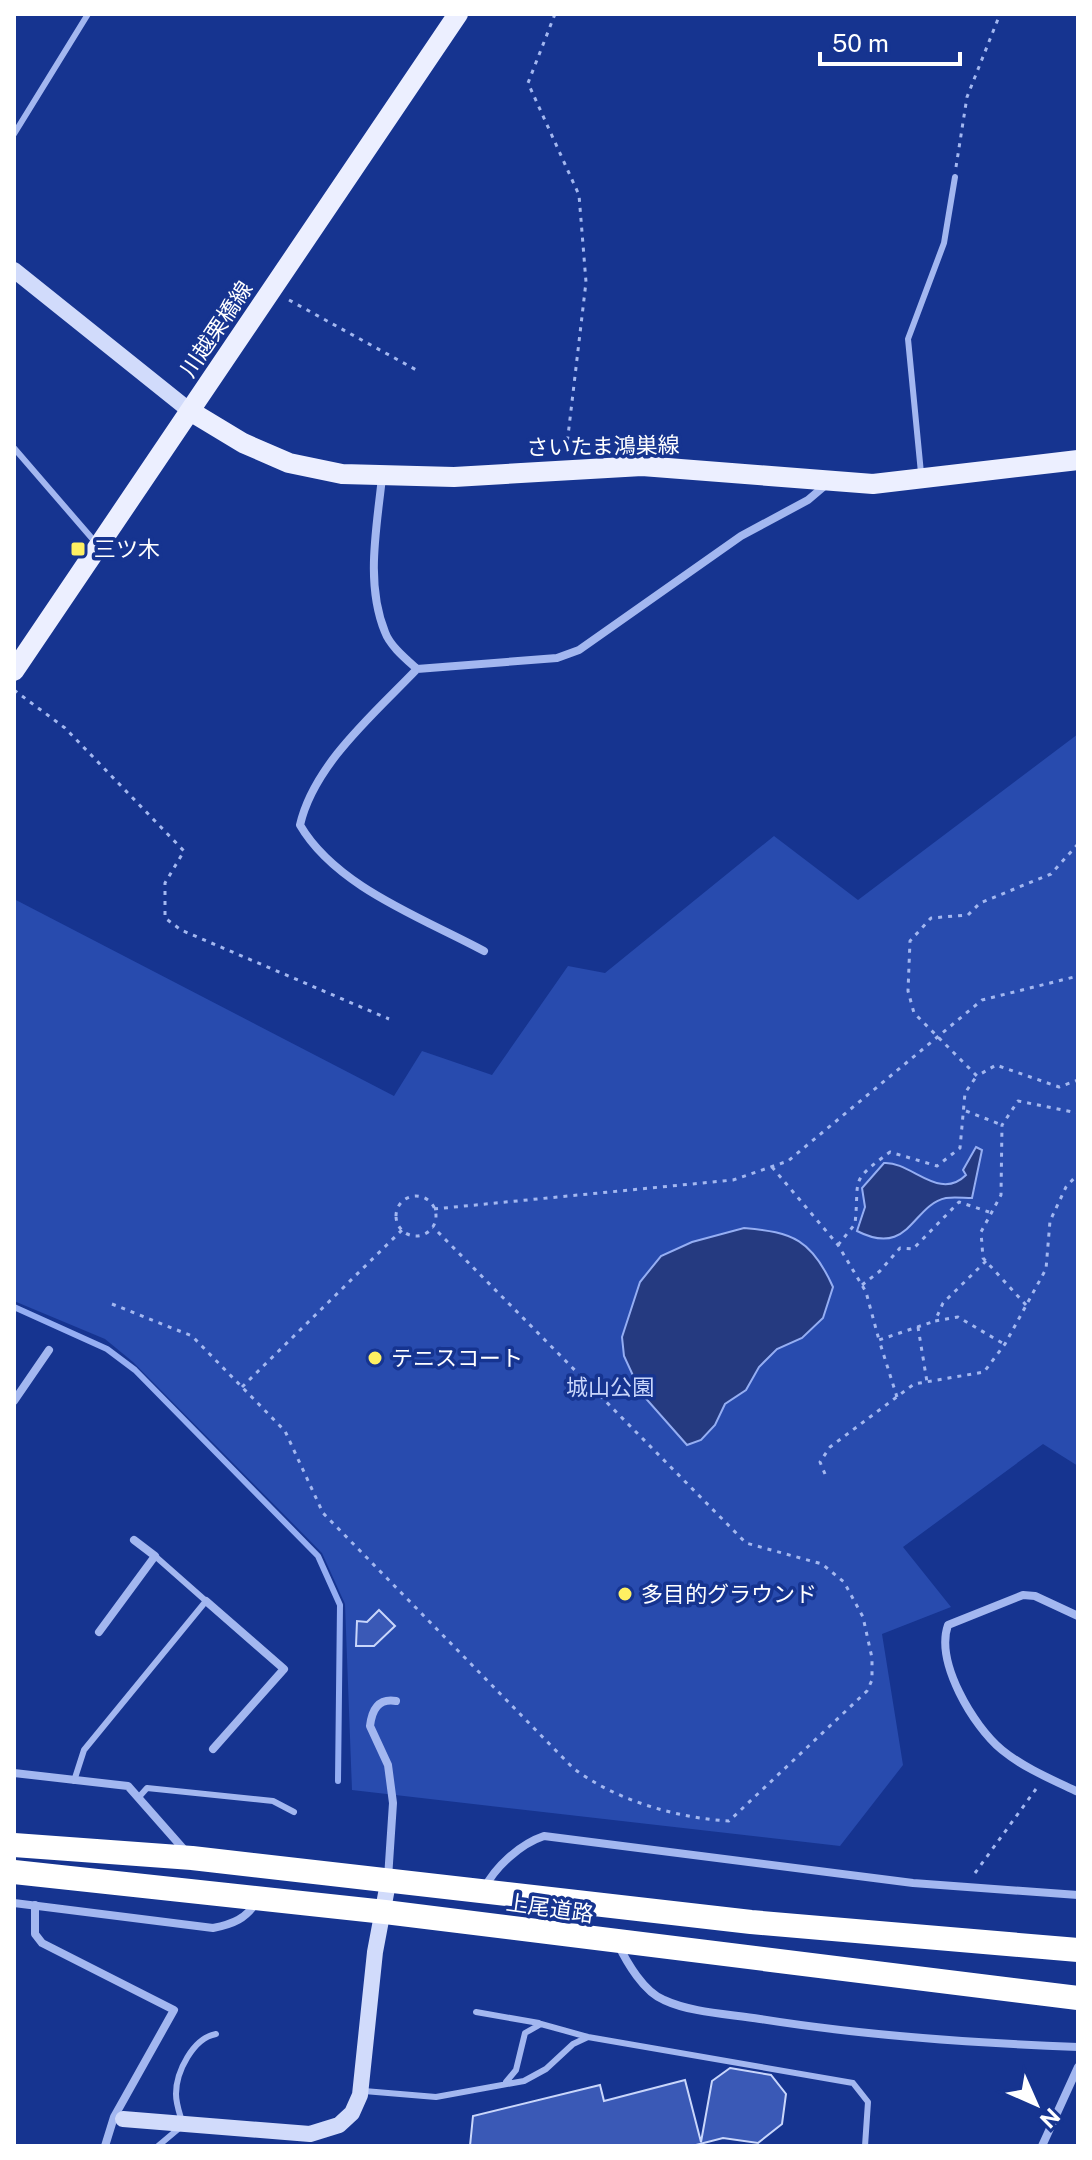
<svg xmlns="http://www.w3.org/2000/svg" width="1092" height="2160" font-family="'Public Sans','Noto Sans JP',sans-serif">
<style>
.green{fill:#284bae}
.water{fill:#253a80;stroke:#95aef3;stroke-width:2}
.lines{fill:none;stroke-linecap:round;stroke-linejoin:round}
.stream{stroke:#95aef3;stroke-width:6}
.building{fill:#3a59b6;stroke:#c9d6fb;stroke-width:2}
.path{stroke:#a3b7f0;stroke-width:3;stroke-dasharray:4 6;stroke-linecap:butt}
.lane{stroke:#a3b7f0;stroke-width:6}
.street{stroke:#a3b7f0;stroke-width:8}
.secondary{stroke:#d1dbfb;stroke-width:16}
.primary{stroke:#ecefff;stroke-width:20}
.highway{stroke:#fff;stroke-width:24}
.poi-dot{fill:#fff062;stroke:#163490;stroke-width:3}
.labels{text-anchor:middle;dominant-baseline:central;stroke-width:7;stroke-linejoin:round;paint-order:stroke}
.street-label{font-size:22px;fill:#fff;stroke:#163490}
.poi-label{font-size:22px;fill:#fff;stroke:#163490;text-anchor:start}
.park-label{font-size:22px;fill:#c9d6fb;stroke:#163490}
</style>
<rect width="100%" height="100%" fill="#163490"/>
<!-- green -->
<path class="green" d="M1078,734v732l-35,-22 -140,103 48,60 -69,27 21,131 -63,81 -488,-56 -7,-186 -23,-51 -189,-191 -28,-23 -91,-38v-402l380,197 28,-45 70,24 76,-109 37,7 169,-137 84,64z"/>
<!-- water -->
<path class="water" d="M976,1147l6,3 -10,48c-8,0 -18,-1 -26,0 -34,7 -36,60 -89,33l8,-24 -3,-19 22,-25c27,-2 55,39 82,12l-3,-5z
M744,1228c49,4 68,12 89,59l-10,31 -21,20 -25,11 -18,18 -13,23 -21,14 -10,21 -14,15 -14,5 -46,-52 -17,-37 -2,-19 18,-55 21,-26 31,-14z"/>
<g class="lines">
<!-- stream -->
<path class="stream" d="M14,1307l93,42 28,21 183,186 22,49 -2,176"/>
</g>
<!-- building -->
<path class="building" d="M379,1610l16,16 -21,20h-18l1,-25 10,1z
M730,2068l41,7 15,19 -4,30 -24,19 -35,-5 -31,8h-222l3,-30 127,-31 4,16 81,-21 16,62 11,-61z"/>
<g class="lines">
<!-- path -->
<path class="path" d="M555,14l-27,69 51,112 7,87 -20,171
M956,167l11,-70 33,-83
M289,300l131,72
M14,690l51,38 119,123 -19,32v35l16,12 208,89
M1078,844l-27,30 -71,29 -12,12 -37,3 -21,23 -2,50 6,22 63,63 19,-11 63,22 19,-7
M966,1111l36,14
M772,1167l66,78 28,47 13,48
M396 1216a20 20 0 1 1 40 0a20 20 0 1 1-40 0Z
M434,1209l299,-29 55,-19 194,-161 96,-24
M838,1245l17,-21c5,-47 -7,-41 35,-72l47,14 23,-18 5,-55 11,-16
M986,1261l-43,42 -8,18 23,-4 46,27
M862,1285l18,-14 20,-23 13,1 46,-47 30,10
M112,1304l80,32 93,95 38,82 250,255c42,32 103,50 156,53l138,-130 5,-11v-22l-9,-41 -19,-35 -22,-18 -76,-21 -313,-316
M1026,1305l-43,-47 -2,-26 20,-37 1,-70 16,-24 60,12
M918,1327l9,55
M242,1387l160,-157
M897,1397l-18,-57 56,-19
M825,1474l-5,-12 10,-15 84,-63 70,-12 21,-28 41,-75 4,-48 16,-34 12,-13
M975,1873l61,-84"/>
<!-- lane -->
<path class="lane" d="M14,134l74,-120
M14,448l82,95
M921,473l-13,-134 36,-96 11,-66
M74,1781l10,-31 122,-149 -51,-45
M139,1797l8,-9 126,13 21,11
M476,2012l63,11
M506,2082l10,-12 9,-37 16,-9 47,13 265,46 15,19 -3,44
M364,2091l72,6 88,-16 22,-12 27,-25 15,-7
M158,2146l25,-21c-3,-11 -7,-20 -7,-31 0,-22 17,-56 40,-60"/>
<!-- street -->
<path class="street" d="M382,477c-5,50 -17,106 3,155 5,14 21,27 32,37l140,-11 22,-8 162,-114 67,-36 20,-17
M417,669c-42,44 -103,95 -117,156 36,62 123,93 184,126
M14,1401l35,-51
M206,1601l78,68 -71,80
M1078,1616l-43,-20 -12,-1 -75,30c-13,37 25,101 54,125 22,18 51,30 76,42
M99,1632l56,-76 -21,-16
M14,1773l114,13 59,67
M388,1878l5,-75 -5,-38 -18,-39c2,-16 8,-28 26,-25
M484,1889c11,-22 36,-45 60,-53l369,47 165,12
M14,1903l199,25c20,-4 33,-9 44,-27
M35,1905v29l7,9 132,67 -60,107 -9,29
M618,1944c9,19 26,48 46,56 28,13 66,14 96,19 106,17 211,24 318,28
M1042,2146l36,-79"/>
<!-- secondary -->
<path class="secondary" d="M14,270l176,141
M123,2119l187,15 29,-9 13,-12 8,-18 15,-143 13,-69"/>
<!-- primary -->
<path class="primary" d="M190,411l53,32 46,20 53,11 112,3 188,-11 231,18 205,-24
M14,671l444,-657"/>
<!-- highway -->
<path class="highway" d="M14,1845l178,13 559,64 327,28
M14,1872l371,40 693,86"/>
</g>
<!-- markers -->
<g class="poi-dot">
<rect x="70" y="541" width="16" height="16" rx="4"/>
<circle cx="375" cy="1358" r="8"/>
<circle cx="625" cy="1594" r="8"/>
</g>
<g class="labels">
<!-- street labels -->
<g class="street-label">
<text transform="translate(216 329) rotate(-56)">川越栗橋線</text>
<text transform="translate(603 446) rotate(-1)">さいたま鴻巣線</text>
<text transform="translate(550 1908) rotate(8)">上尾道路</text>
</g>
<!-- poi labels -->
<g class="poi-label">
<text x="94" y="549">三ツ木</text>
<text x="391" y="1358">テニスコート</text>
<text x="641" y="1594">多目的グラウンド</text>
</g>
<!-- park labels -->
<g class="park-label">
<text x="610" y="1387">城山公園</text>
</g>
</g>
<!-- border -->
<rect width="1092" height="2160" fill="none" stroke="#ffffff" stroke-width="32"/>
<!-- north arrow -->
<g transform="translate(1036 2104) rotate(135)" stroke="#163490" stroke-width="6" paint-order="stroke">
<path d="M0-6L14 30L0 20L-14 30Z" fill="#ffffff"/>
<text y="-12" font-size="22" font-weight="bold" text-anchor="middle" fill="#ffffff">N</text>
</g>
<!-- scale -->
<path d="M820 52v12h140v-12" fill="none" stroke="#ffffff" stroke-width="4"/>
<text x="832" y="52" font-size="24" fill="#ffffff" stroke="#163490" stroke-width="6" paint-order="stroke">50 m</text>
</svg>
